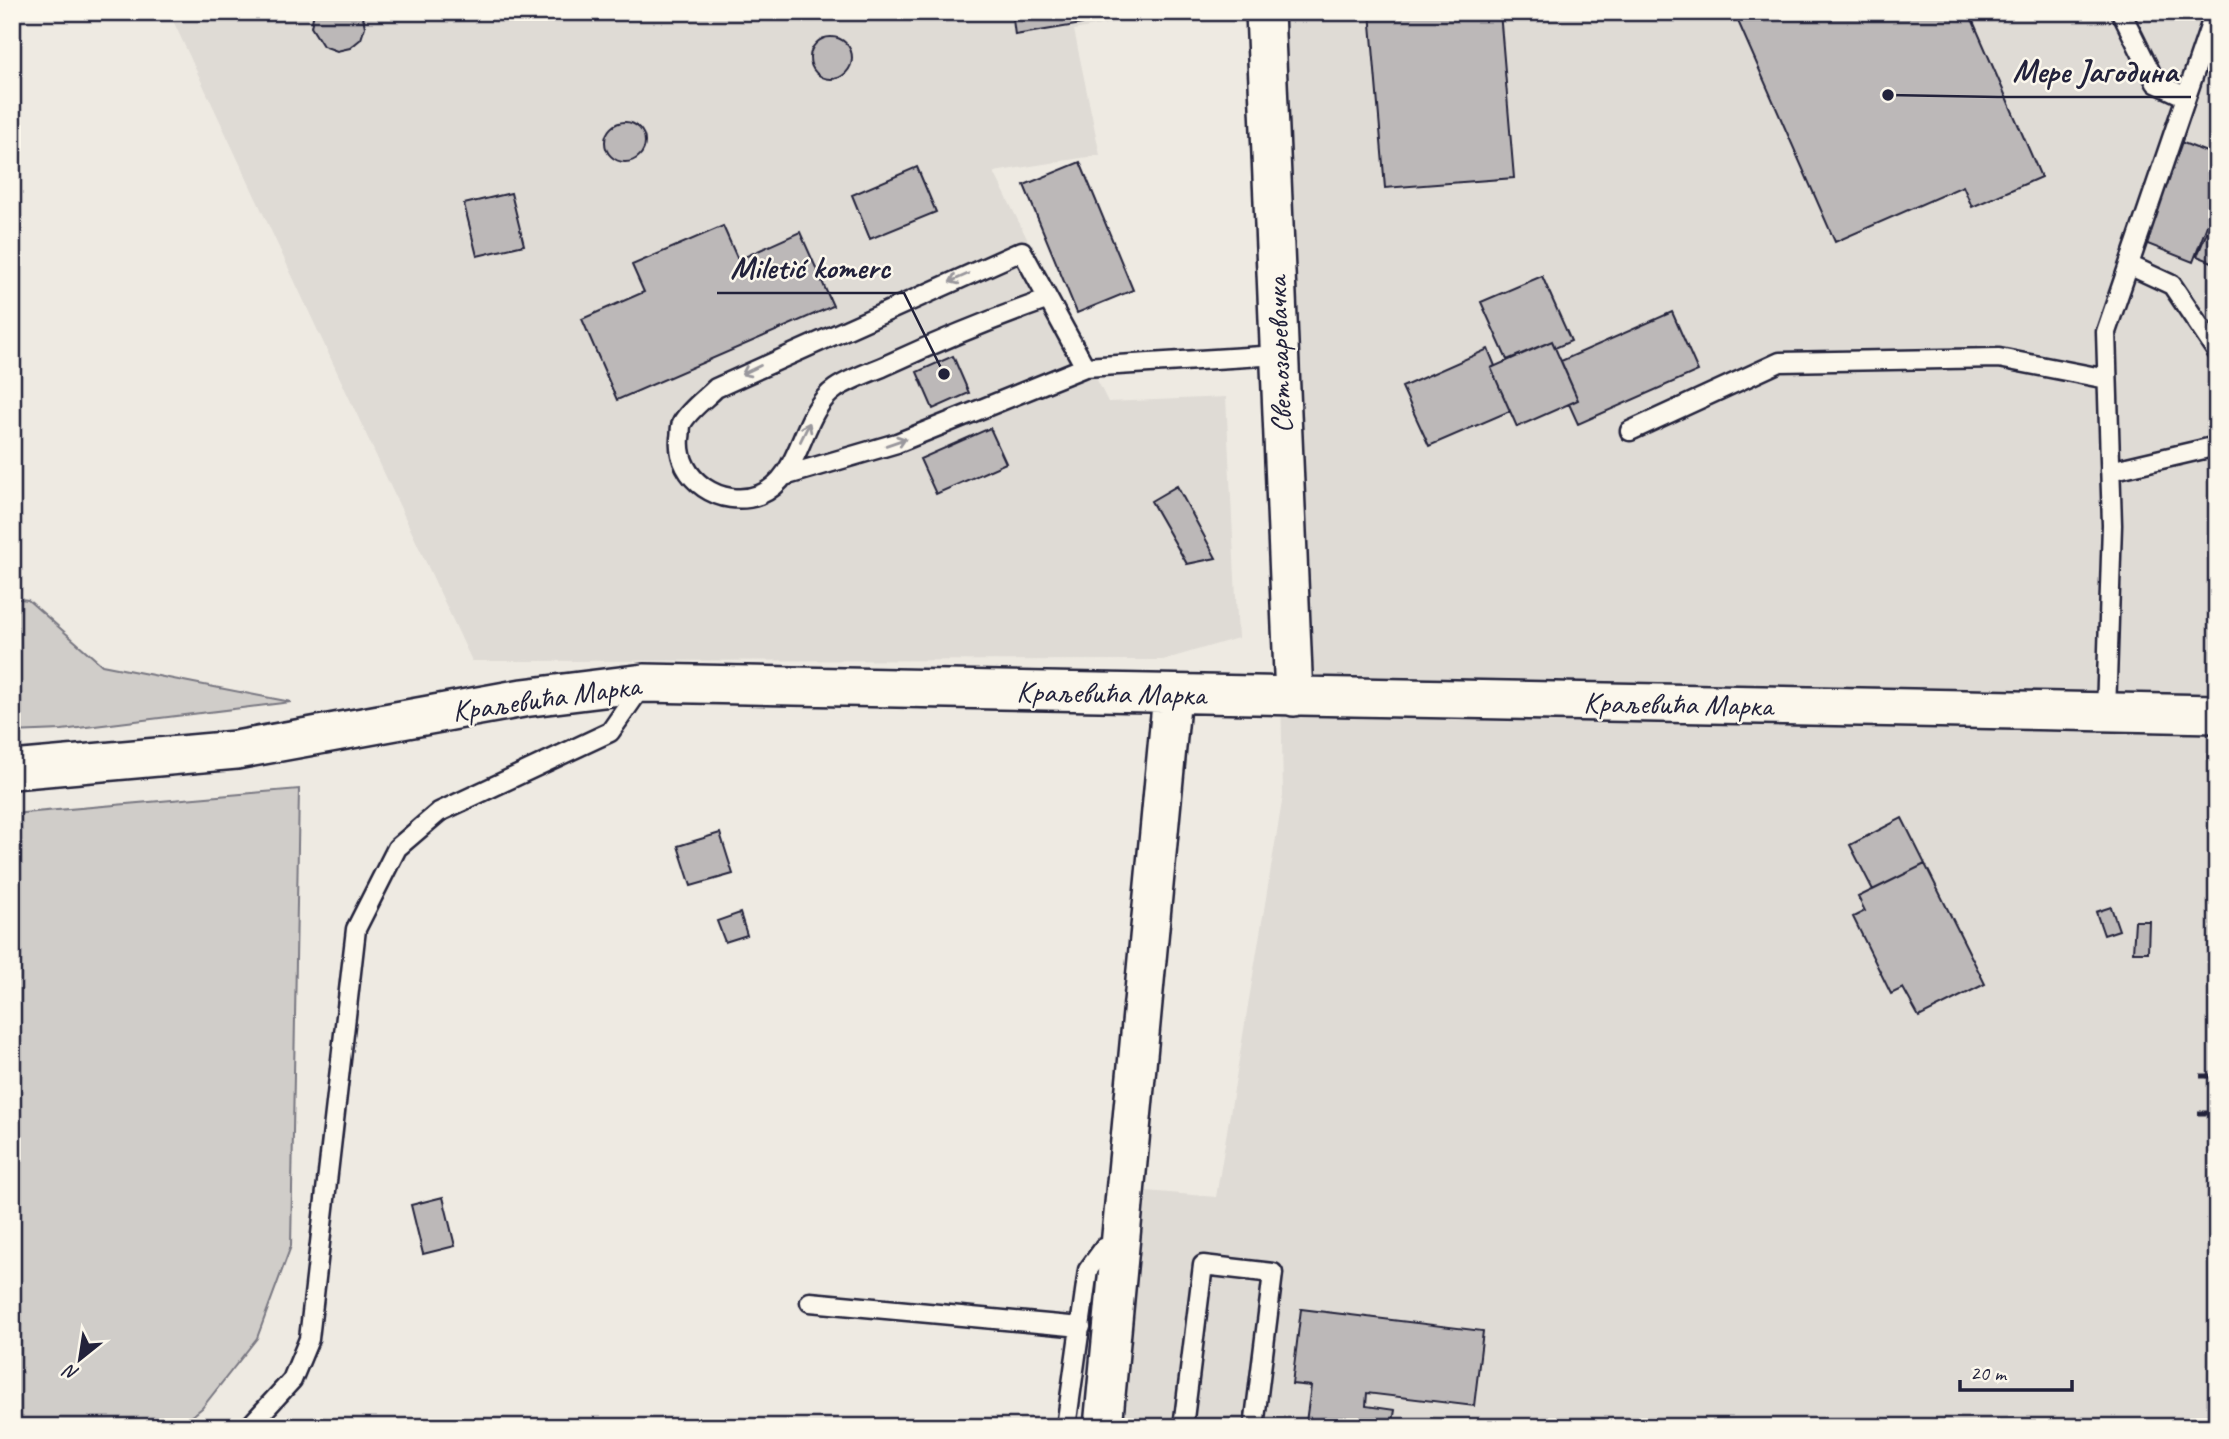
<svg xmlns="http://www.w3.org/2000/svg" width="2229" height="1439" font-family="Caveat,sans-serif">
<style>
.built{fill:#dfdbd5}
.green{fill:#d0cdc9;stroke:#797882;stroke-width:2}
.building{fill:#bcb8b8;stroke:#22223b;stroke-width:2}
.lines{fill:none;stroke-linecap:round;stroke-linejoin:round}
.service-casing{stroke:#22223b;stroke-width:23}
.minor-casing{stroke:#22223b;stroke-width:42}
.service{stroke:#fbf7ec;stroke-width:18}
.minor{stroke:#fbf7ec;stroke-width:37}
.rail{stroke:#22223b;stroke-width:5;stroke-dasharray:10 5;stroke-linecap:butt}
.oneway{stroke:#99979c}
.labels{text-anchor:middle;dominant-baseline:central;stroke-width:5;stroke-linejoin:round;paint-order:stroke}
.street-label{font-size:30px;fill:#22223b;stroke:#fbf7ec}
.leader{fill:none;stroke:#22223b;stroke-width:2.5}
.callout-dot{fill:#22223b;stroke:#fbf7ec;stroke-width:2.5}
.callout-label{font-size:32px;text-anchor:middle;font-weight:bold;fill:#22223b;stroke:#fbf7ec;stroke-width:5;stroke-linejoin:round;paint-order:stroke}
</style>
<rect width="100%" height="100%" fill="#eeeae2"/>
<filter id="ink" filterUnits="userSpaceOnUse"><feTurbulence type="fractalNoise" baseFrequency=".0143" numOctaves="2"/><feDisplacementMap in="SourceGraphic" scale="14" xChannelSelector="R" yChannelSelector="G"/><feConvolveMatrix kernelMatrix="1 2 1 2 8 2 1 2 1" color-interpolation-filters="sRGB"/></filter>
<g filter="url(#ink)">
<!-- built -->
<path class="built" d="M169,12h1002l-97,18 26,125 -106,17 114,230 118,-5 12,241 -75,22 -691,1z
M1269,12h948v1415h-1114l20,-238 93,8 67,-401z"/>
<!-- green -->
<path class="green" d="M12,598l16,2 74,65 189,37 -229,28 -50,2z
M299,789l-8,457 -34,92 -55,70 -23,19h-167v-613z"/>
<!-- building -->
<path class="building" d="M314,12h48l3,15 -4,12 -11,9 -13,3 -14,-5 -12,-19z
M1012,12h68l2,12 -67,11z
M1370,12h130l14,166 -129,10z
M1734,12h235l72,165 -69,30 -9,-21 -128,56z
M810 58a21 21 0 1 1 42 0a21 21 0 1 1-42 0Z
M605 142a20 20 0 1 1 40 0a20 20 0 1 1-40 0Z
M2178,141l39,15v43l-24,63 -53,-21z
M1080,162l53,128 -56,23 -53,-128z
M917,167l19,45 -66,27 -18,-44z
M511,193l13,52 -47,11 -13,-52z
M723,226l15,34 62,-28 33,74 -216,94 -35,-81 62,-27 -12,-27z
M2207,232l10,4v28l-20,-8z
M1542,276l29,65 -16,7 -3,-7 -45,19 -26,-58z
M1672,312l26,59 -120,53 -9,-20 9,-4 -17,-39z
M1552,341l26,59 -61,27 -26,-59z
M1488,349l7,17 -4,2 19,43 -81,35 -27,-59z
M953,356l16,37 -36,16 -16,-37z
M990,428l16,35 -70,31 -16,-35z
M1177,486l39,72 -29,6 -36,-63z
M1902,818l23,46 -52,26 -23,-45z
M720,833l13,41 -42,12 -13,-40z
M1925,864l60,120 -66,33 -16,-29 -12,6 -38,-77 12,-6 -7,-14z
M2111,907l8,23 -15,5 -8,-23z
M740,913l7,22 -22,7 -8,-21z
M2135,921h14l-1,31h-15z
M443,1197l12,49 -32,8 -12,-49z
M1301,1309l182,22 -9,75 -107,-13 -1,13 29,4 -3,17h-103l1,-6 16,1 5,-36 -19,-2z"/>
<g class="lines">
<defs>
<path id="service" d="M2121,12l35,71 30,14
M2129,265l43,20 45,67
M1046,300c-54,19 -105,40 -157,64 -17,8 -38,14 -54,25 -36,25 -32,89 -76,106 -37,14 -83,-15 -79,-57 1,-4 0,-12 2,-15 7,-13 24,-25 34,-35l306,-137 63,116
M1630,431l150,-69 219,-4 108,21
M2110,471l107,-25
M784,476l113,-33 188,-76 194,-12
M2106,712l6,-187 -6,-193 109,-320
M810,1302l271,25
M249,1427l43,-47 17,-41 47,-410 41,-81 42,-36 171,-80 32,-46
M1066,1427l22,-157 16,-22 14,-1
M1183,1427l20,-162 70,8 -19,154"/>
<path id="minor" d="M1265,12l29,685
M12,770l224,-20 287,-52 121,-15 1573,31
M1103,1427l69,-733"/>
</defs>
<!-- service casing -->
<use href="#service" class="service-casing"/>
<!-- minor casing -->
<use href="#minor" class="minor-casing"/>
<!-- service -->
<use href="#service" class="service"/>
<!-- minor -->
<use href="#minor" class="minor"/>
<!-- rail -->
<path class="rail" d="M2200,1076h17
M2198,1113h19"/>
</g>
<!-- one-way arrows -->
<defs><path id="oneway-shaft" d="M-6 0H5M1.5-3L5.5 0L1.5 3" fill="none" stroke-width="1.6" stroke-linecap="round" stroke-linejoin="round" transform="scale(1.75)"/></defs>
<g class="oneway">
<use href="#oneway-shaft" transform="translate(959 278) rotate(156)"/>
<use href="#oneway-shaft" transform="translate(751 370) rotate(154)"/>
<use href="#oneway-shaft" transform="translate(805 432) rotate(-64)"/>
<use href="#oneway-shaft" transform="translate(896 442) rotate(-19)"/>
</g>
</g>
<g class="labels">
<!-- street labels -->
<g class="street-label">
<text transform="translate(1279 355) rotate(-92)">Светозаревачка</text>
<text transform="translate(1111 693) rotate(1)">Краљевића Марка</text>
<text transform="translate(546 698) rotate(-8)">Краљевића Марка</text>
<text transform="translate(1678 704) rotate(1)">Краљевића Марка</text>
</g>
</g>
<!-- callouts -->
<path class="leader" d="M1888 95L1998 97H2191M944 374L904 293H717"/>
<g class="callout-dot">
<circle cx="1888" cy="95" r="7"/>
<circle cx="944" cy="374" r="7"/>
</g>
<g class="callout-label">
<text x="2095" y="82">Мере Јагодина</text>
<text x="810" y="278">Miletić komerc</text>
</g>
<!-- margin -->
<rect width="2229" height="1439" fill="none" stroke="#fbf7ec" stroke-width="42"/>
<rect x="21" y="21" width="2187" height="1397" fill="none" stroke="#22223b" stroke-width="2.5" filter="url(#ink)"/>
<!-- north arrow -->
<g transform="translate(80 1359) rotate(210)" stroke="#fbf7ec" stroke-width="5" paint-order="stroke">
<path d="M0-5L12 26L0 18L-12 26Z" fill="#22223b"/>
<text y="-10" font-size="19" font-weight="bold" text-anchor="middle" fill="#22223b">N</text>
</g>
<!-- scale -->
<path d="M1960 1380v10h112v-10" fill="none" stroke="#22223b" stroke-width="3.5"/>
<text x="1970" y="1380" font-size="21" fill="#22223b" stroke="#fbf7ec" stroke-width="5" paint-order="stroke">20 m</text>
</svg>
